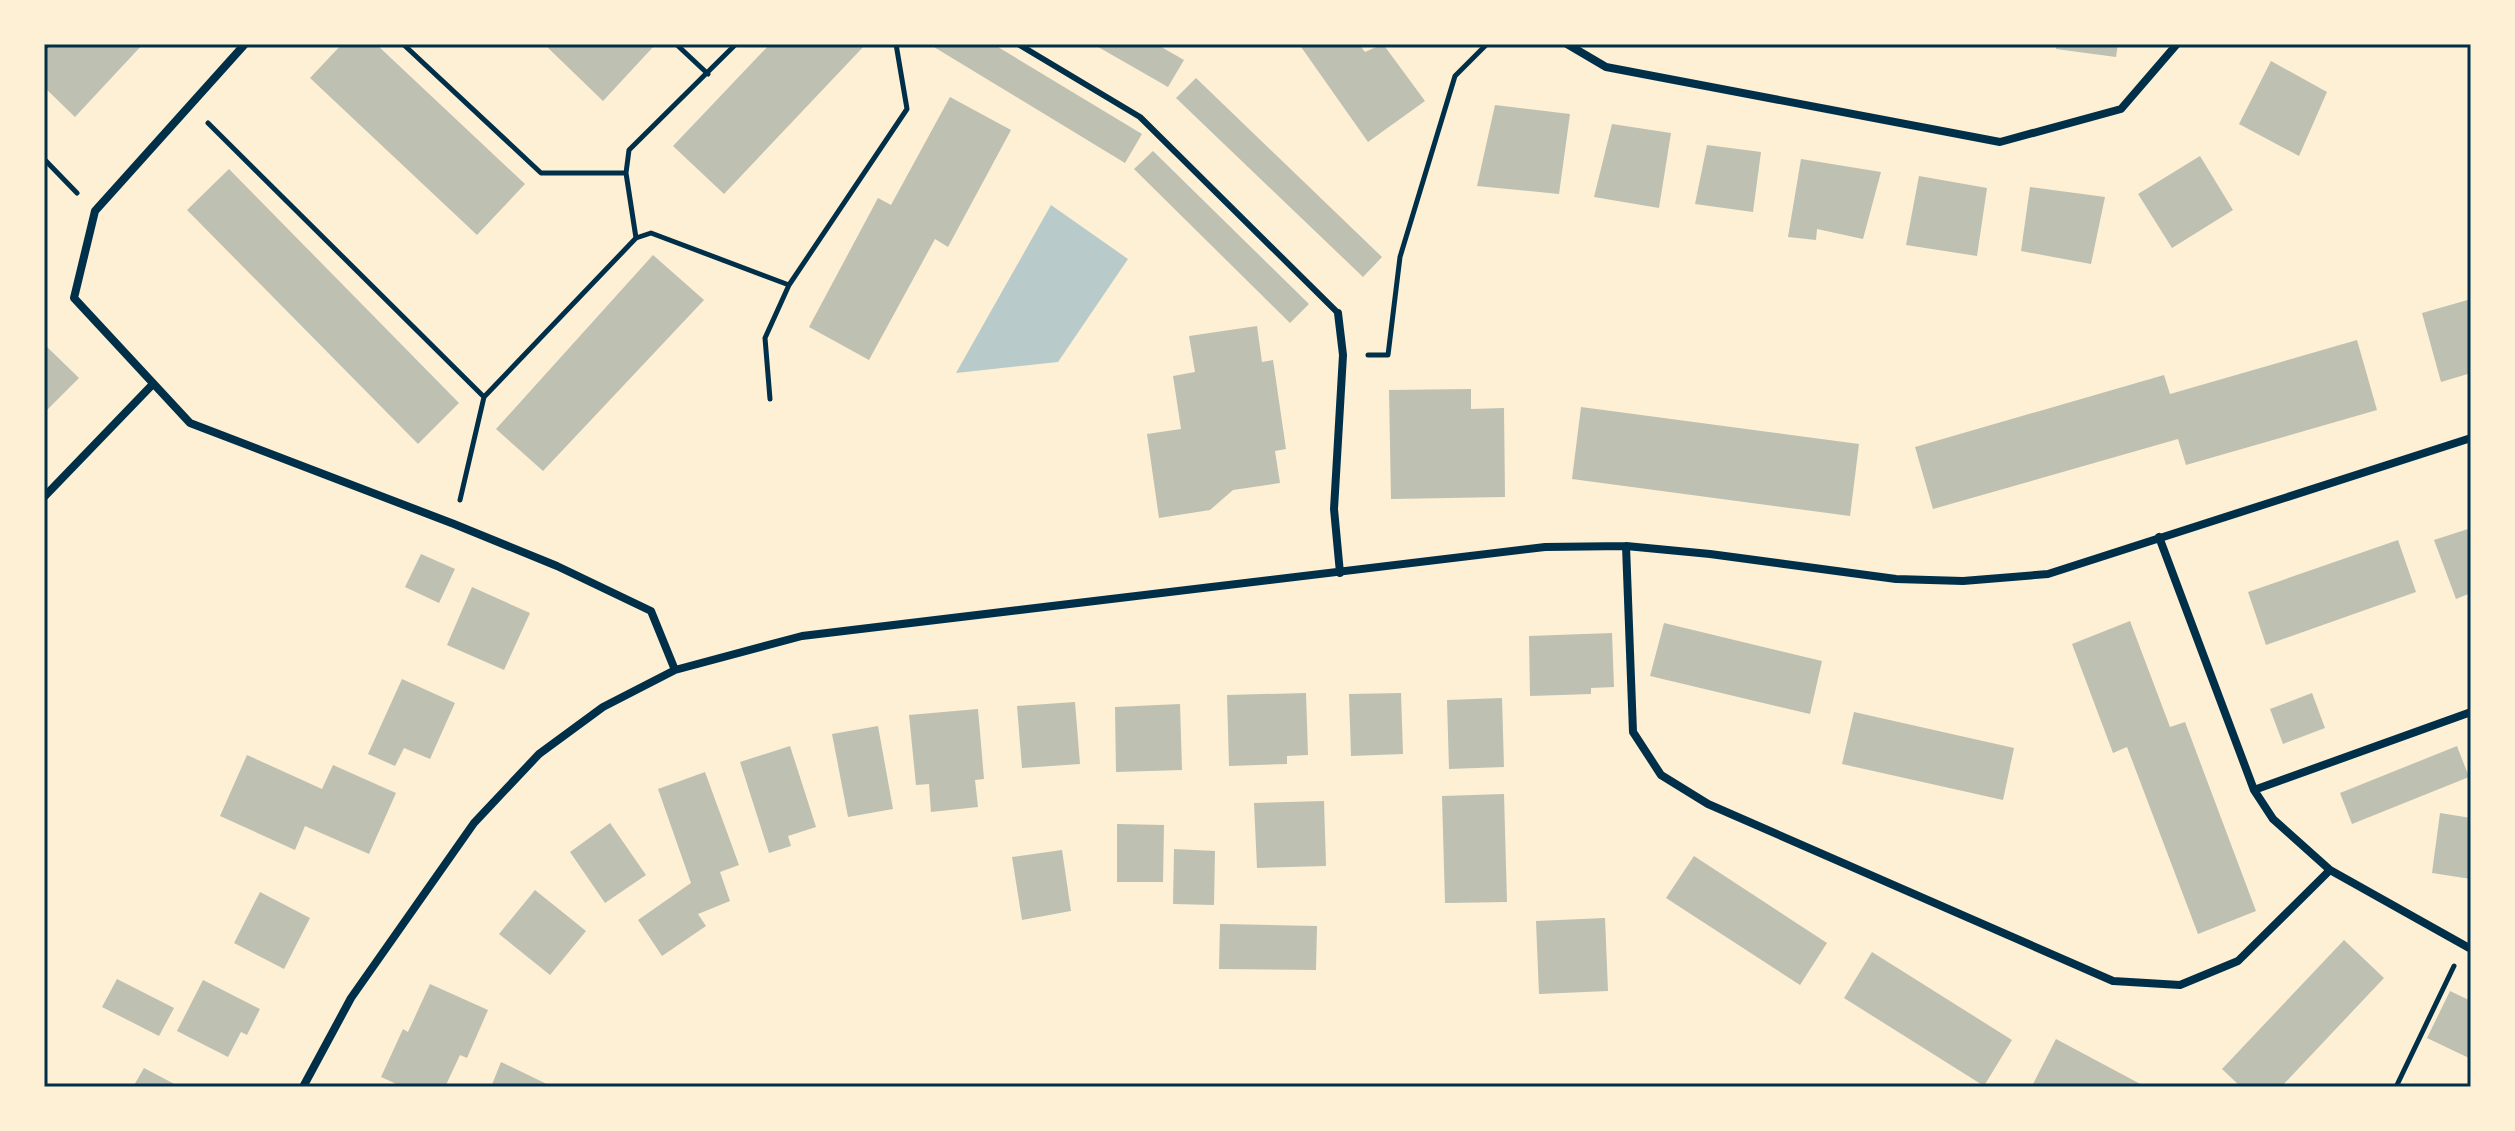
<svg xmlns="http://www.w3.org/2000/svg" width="2515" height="1131" font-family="'Nunito Sans',sans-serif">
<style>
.green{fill:#b9caca}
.building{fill:#bec0b2}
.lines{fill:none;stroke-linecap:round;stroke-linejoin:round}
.path{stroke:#003049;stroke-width:5}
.service{stroke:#003049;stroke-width:6}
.minor{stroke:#003049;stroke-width:8}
.neatline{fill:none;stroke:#003049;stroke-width:3}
</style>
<rect width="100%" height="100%" fill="#fdf0d5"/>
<!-- green -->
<path class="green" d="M1051,205l77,54 -70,103 -102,11z"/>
<!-- building -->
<path class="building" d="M50,44h93l-68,73 -31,-30v-37z
M342,44h34l149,140 -48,51 -167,-157z
M544,44h108l2,2 -51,55z
M770,44h96l-142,150 -51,-48z
M929,44h64l149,90 -17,29z
M1093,44h63l28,16 -16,27z
M1299,44h60l6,8 18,-8 42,57 -57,41z
M2057,44h61l-2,13 -60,-8z
M2271,61l56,31 -28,64 -60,-32z
M1196,78l186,179 -19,20 -187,-179z
M950,97l61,33 -63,117 -13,-8 -66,121 -60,-33 69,-129 13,7z
M1495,105l75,9 -11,80 -82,-8z
M1612,124l59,9 -12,75 -65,-11z
M1707,145l54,7 -8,60 -58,-8z
M1153,151l156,153 -19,19 -156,-154z
M2200,156l33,54 -61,38 -34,-54z
M1801,159l80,13 -18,67 -46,-10 -1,11 -28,-3z
M229,169l230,234 -41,41 -231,-234z
M1919,176l68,12 -10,68 -71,-11z
M2030,187l75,10 -14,67 -70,-13z
M653,255l51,45 -161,171 -47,-42z
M2471,299v74l-30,9 -19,-69z
M1257,326l5,36 11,-2 13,89 -11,2 5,32 -47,7 -23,20 -51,8 -12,-84 34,-5 -8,-53 22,-4 -6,-36z
M2357,340l20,70 -191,55 -8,-26 -245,70 -18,-62 249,-72 6,19z
M44,344l35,34 -35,35z
M1471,389v20l33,-1 1,89 -114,2 -2,-109z
M1581,407l278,37 -9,72 -278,-37z
M2471,528v65l-15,6 -22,-59z
M2398,540l18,52 -150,53 -18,-53z
M421,554l34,15 -16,34 -34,-16z
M472,587l58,26 -26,57 -57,-25z
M2130,621l40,106 15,-5 71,189 -58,23 -71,-187 -14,6 -41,-109z
M1664,623l158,38 -12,53 -160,-38z
M1612,633l2,54 -23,1v6l-61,2 -1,-60z
M402,679l53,24 -25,56 -26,-11 -9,18 -27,-12z
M1306,693l2,62 -21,1v8l-58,2 -2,-71z
M1401,693l2,61 -52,2 -2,-62z
M2312,693l13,35 -42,16 -13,-35z
M1502,698l2,69 -55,2 -2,-69z
M1075,702l5,62 -58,4 -5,-62z
M1180,704l2,66 -66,2 -1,-65z
M978,709l6,70 -9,1 3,27 -47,5 -2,-28 -13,1 -7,-70z
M1854,712l160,36 -11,52 -161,-36z
M878,726l15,83 -45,8 -16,-83z
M790,746l26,81 -28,9 3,10 -22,7 -29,-91z
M2457,746l12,31 -117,47 -12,-31z
M247,755l75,34 11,-24 63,28 -27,61 -64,-28 -10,24 -75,-34z
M705,772l34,93 -19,7 10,29 -32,13 8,12 -44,30 -24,-36 53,-37 -33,-94z
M1504,794l3,108 -62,1 -3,-107z
M1324,801l2,65 -69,2 -3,-65z
M2440,813l31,5v61l-39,-6z
M610,823l36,52 -41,28 -35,-51z
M1117,824l47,1 -1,57h-46z
M1174,849l41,2 -1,54 -41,-1z
M1062,850l9,61 -49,9 -10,-63z
M1694,856l133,87 -27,42 -134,-87z
M535,890l51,41 -36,44 -51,-41z
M260,892l50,26 -26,51 -50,-26z
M1605,918l3,73 -69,3 -3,-73z
M1220,924l97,2 -1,44 -97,-1z
M2344,940l40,38 -103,109h-40l-19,-18z
M1872,952l140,88 -28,46 -140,-88z
M117,979l57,29 -15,28 -57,-29z
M203,980l57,29 -13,26 -6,-3 -13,25 -51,-26z
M430,984l58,26 -21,48 -7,-3 -15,32h-42l-22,-10 22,-48 5,3z
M2450,991l21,10v58l-44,-21z
M2056,1039l90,48h-108l-5,-3z
M501,1062l52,25h-62z
M144,1068l36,19h-47z"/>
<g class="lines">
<!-- path -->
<path class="path" d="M403,44l138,129h85
M676,44l32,30
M44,48l4,-4
M208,123l276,274
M44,159l33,34
M636,238l15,-5 138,52
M1368,355h20l12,-98 55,-181 32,-32
M770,399l-5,-61 24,-53 118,-176 -11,-65
M460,500l24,-103 152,-159 -10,-65 3,-23 107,-106
M2396,1087l58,-121"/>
<!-- service -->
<path class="service" d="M1018,44l122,73 198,196"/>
<!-- minor -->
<path class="minor" d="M245,44l-150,167 -21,87 116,125 264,101 103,42 94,45 24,59
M1567,44l39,23 394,75 121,-33 56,-65
M1338,313l5,42 -9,154 6,64
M44,497l108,-112
M2159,537l95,253 19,29 57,51 141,79
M1626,546l7,186 28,43 47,29 405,177 67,4 58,-24 92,-91
M2254,790l217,-78
M303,1087l48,-89 123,-175 65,-69 64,-47 72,-37 127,-34 743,-89 81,-1 84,8 186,25 67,2 85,-7 423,-136"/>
</g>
<!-- border -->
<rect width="2515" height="1131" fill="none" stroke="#fdf0d5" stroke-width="92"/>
<rect x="46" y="46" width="2423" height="1039" class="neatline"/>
</svg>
